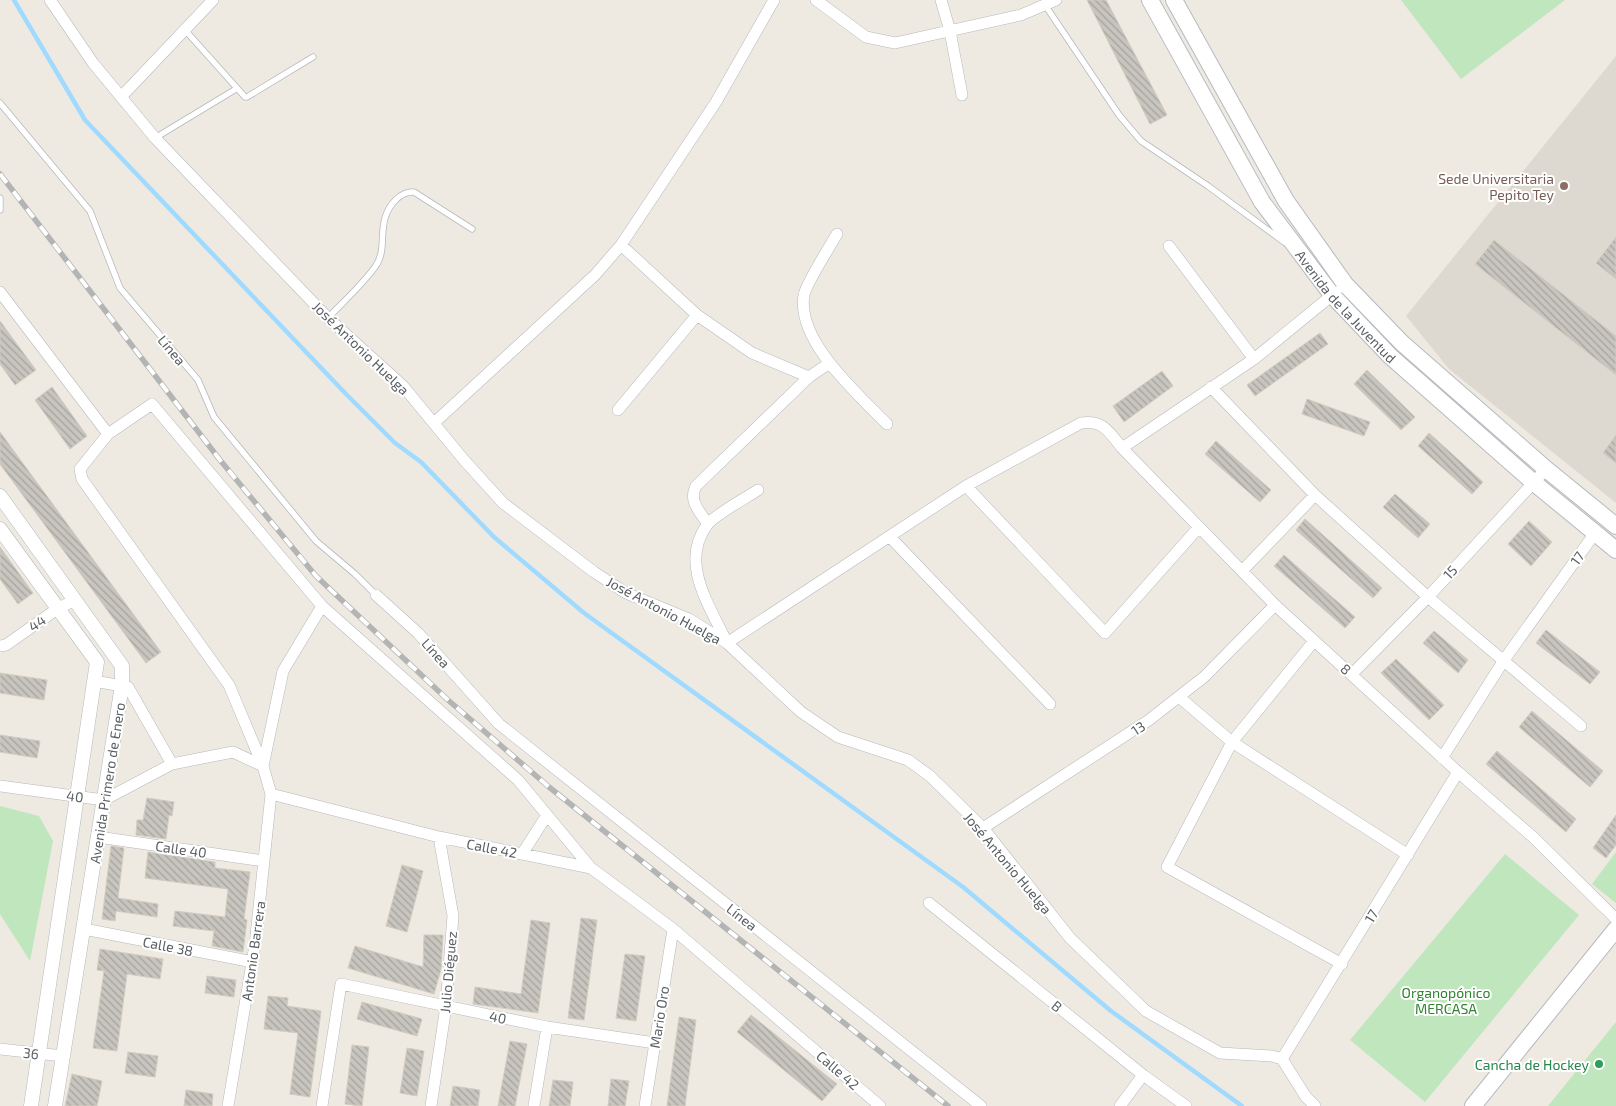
<svg xmlns="http://www.w3.org/2000/svg" width="1616" height="1106" font-family="'Exo 2',sans-serif">
<style>
.education{fill:#ded9d0}
.green{fill:#bfe6bd}
.lines{fill:none;stroke-linecap:round;stroke-linejoin:round}
.stream{stroke:#a0dbff;stroke-width:4.5}
.building{fill:url(#building-back-hatch);stroke:#d2ccc0}
.service-casing{stroke:#b5b8bd;stroke-width:7}
.minor-casing{stroke:#b5b8bd;stroke-width:12}
.tertiary-casing{stroke:#b5b8bd;stroke-width:15}
.secondary-casing{stroke:#b6b9bf;stroke-width:18}
.service{stroke:#fff;stroke-width:5.5}
.minor{stroke:#fff;stroke-width:11}
.tertiary{stroke:#fff;stroke-width:14}
.secondary{stroke:#fff;stroke-width:16}
.rail-casing{stroke:#b3b4b4;stroke-width:5.5}
.rail{stroke:#fff;stroke-width:4;stroke-dasharray:11;stroke-linecap:butt}
.education-dot{fill:#8d6e63;stroke:#fff;stroke-width:2}
.leisure-dot{fill:#2e9e5b;stroke:#fff;stroke-width:2}
.labels{text-anchor:middle;dominant-baseline:central;stroke-width:4;stroke-linejoin:round;paint-order:stroke}
.education-label{font-size:14px;fill:#785e54;stroke:#fff;text-anchor:end}
.street-label{font-size:14px;fill:#5a5f63;stroke:#fff}
.park-label{font-size:14px;fill:#328232;stroke:#fff}
.leisure-label{font-size:14px;fill:#27864d;stroke:#fff;text-anchor:end}
</style>
<defs>
<pattern id="building-back-hatch" width="6" height="6" patternUnits="userSpaceOnUse" patternTransform="scale(1.25)"><rect width="6" height="6" fill="#c8c5bf"/><path d="M-1 5l2 2M0 0l6 6M5-1l2 2" fill="none" stroke="#a5a39f"/></pattern>
</defs>
<rect width="100%" height="100%" fill="#eeeae2"/>
<!-- education -->
<path class="education" d="M1616,56v447l-167,-134 -43,-53z"/>
<!-- green -->
<path class="green" d="M1401,0h164l-104,79z
M0,806l39,10 14,25 -23,120 -30,-47z
M1616,852v51l-24,-19z
M1505,854l74,61 -154,187 -75,-62z
M1616,1022v84h-68z"/>
<g class="lines">
<!-- stream -->
<path class="stream" d="M14,0l71,120 261,274 49,49 26,19 73,75 90,76 379,274 148,124 131,95"/>
</g>
<!-- building -->
<path class="building" d="M1087,0h19l61,115 -17,9z
M1616,237v42l-20,-16z
M1494,240l122,96v39l-141,-111z
M0,321l36,49 -21,15 -15,-21z
M1320,333l8,11 -73,52 -8,-11z
M1367,370l48,47 -14,13 -47,-46z
M1162,371l11,15 -49,36 -11,-16z
M52,387l35,49 -17,13 -35,-49z
M1307,399l63,23 -6,14 -62,-22z
M0,432l161,220 -15,11 -146,-199z
M1429,433l54,49 -11,12 -54,-48z
M1616,435v28l-13,-10z
M1216,441l55,49 -11,12 -55,-48z
M1395,494l35,30 -12,14 -35,-31z
M1305,519l77,69 -9,10 -77,-68z
M1529,521l23,21 -21,24 -23,-22z
M0,547l33,46 -15,11 -18,-25z
M1284,555l71,62 -10,11 -71,-62z
M1546,630l54,42 -10,12 -54,-41z
M1434,631l34,29 -10,13 -35,-30z
M1396,659l48,46 -15,15 -48,-47z
M0,673l47,7 -3,20 -44,-7z
M1532,711l71,60 -13,16 -71,-60z
M0,735l40,6 -3,17 -37,-6z
M1497,751l79,68 -10,13 -80,-68z
M147,798l27,4 -2,14 -3,-1 -3,24 -30,-4 1,-15h6z
M1616,815v30l-10,13 -13,-10z
M111,846l13,2 -6,50 40,6 -1,13 -41,-6 -1,10 -13,-2z
M148,852l67,10v6l35,4 -6,47 3,1 -4,32 -31,-6 2,-15 -41,-5 2,-15 50,6 3,-28 -83,-11z
M402,865l21,6 -16,61 -21,-6z
M581,918l16,2 -13,100 -16,-2z
M531,920l19,3 -12,90 -65,-9 2,-17 46,7z
M424,935h19l-2,34 -7,25 -86,-26 7,-22 68,21z
M100,949l63,10 -3,20 -33,-5 -10,77 -24,-3 11,-77 -7,-1z
M625,954l20,2 -9,65 -20,-3z
M207,976l29,4 -2,17 -29,-4z
M268,996l20,2 -1,8 34,5 -11,86 -20,-3 8,-61 -34,-4z
M362,1002l60,17 -5,17 -60,-17z
M751,1015l86,69 -15,17 -85,-69z
M679,1017l17,3 -11,86h-18z
M510,1041l17,3 -12,62h-17z
M352,1045l17,2 -7,59 -17,-2z
M407,1048l17,3 -7,45 -17,-3z
M128,1052l30,4 -3,21 -30,-4z
M72,1074l30,7 -5,25h-32z
M611,1079l18,2 -4,25h-17z
M553,1080l20,2 -3,24h-21z
M453,1086l27,4 -2,16h-28z
M186,1090l27,4 -1,12h-28z"/>
<g class="lines">
<defs>
<path id="service" d="M1045,5l74,110 22,26 67,45 76,56
M185,30l60,67h2l66,-40
M0,103l90,108 30,77 78,92 16,37 102,124 39,33 21,21
M155,138l81,-49
M0,198v12
M328,318c15,-16 34,-33 47,-51 11,-15 5,-32 10,-49 4,-13 15,-27 29,-26l58,37"/>
<path id="minor" d="M50,0l43,63 62,75 173,180 75,68 61,74 39,43 91,69 32,21 63,26 38,24 74,69 37,25 70,23 22,16 53,52 87,110 76,73 74,42 52,3 10,3 24,38 9,9
M816,0l50,37 29,6 126,-28 35,-15
M941,0l9,31 12,64
M121,97l92,-97
M837,234c-7,12 -31,50 -33,61 -8,46 54,99 83,129
M621,245l76,70 55,38 57,24
M1169,246l85,113
M0,292l108,142
M1211,387l104,108 113,102 153,129
M618,410l79,-95
M434,423l161,-148 26,-30 95,-143 58,-102
M1122,448l132,-89 82,-67
M966,486l139,147 94,-106
M758,490c-12,8 -44,25 -51,35 -28,38 3,81 20,118l239,-157 115,-63c23,-3 28,9 41,25l153,157 183,167 75,65 83,82
M708,524c-8,-12 -20,-23 -12,-38l113,-109 19,-13
M890,537l160,167
M1242,571l73,-76
M376,595l42,38 81,91 482,382
M1314,641l-82,101 -65,125 175,97
M0,646l6,-1 51,-36 18,-9
M1352,674l76,-77 118,-128
M94,681l34,6 44,77
M1179,697l53,45 176,113
M1442,758l62,-98 91,-127
M263,766l-34,-81 -147,-206 -2,-10 28,-35 44,-30 170,202 196,174 73,88
M263,766l20,-95 39,-65
M0,786l104,14 68,-36 61,-12 30,14 8,28 168,43 152,31 82,61 207,177
M983,828l166,-108 55,-43 71,-72
M98,837l166,24
M522,854l25,-39
M929,903l214,172 43,31
M84,929l169,33
M0,1049l63,7
M1282,1059l176,-287
M228,1106l27,-161 16,-151
M322,1106l19,-122 206,43 108,16
M431,1106l15,-100 7,-90 -14,-79
M534,1106l13,-79
M645,1106l28,-177
M1120,1106l23,-31"/>
<path id="tertiary" d="M0,496l122,170v19l-67,421
M0,529l97,133 -66,444"/>
<g id="secondary">
<path id="s1" d="M1150,0l112,202 70,93 58,61 143,126 83,68"/>
<path d="M1174,0l112,201 59,83 57,59 144,126 70,57"/>
<path d="M1473,1106l143,-177"/>
</g>
</defs>
<!-- service casing -->
<use href="#service" class="service-casing"/>
<!-- minor casing -->
<use href="#minor" class="minor-casing"/>
<!-- tertiary casing -->
<use href="#tertiary" class="tertiary-casing"/>
<!-- secondary casing -->
<use href="#secondary" class="secondary-casing"/>
<!-- service -->
<use href="#service" class="service"/>
<!-- minor -->
<use href="#minor" class="minor"/>
<!-- tertiary -->
<use href="#tertiary" class="tertiary"/>
<!-- secondary -->
<use href="#secondary" class="secondary"/>
<defs>
<path id="rail" d="M0,174l220,286 96,116 132,124 101,87 399,319"/>
</defs>
<!-- rail casing -->
<use href="#rail" class="rail-casing"/>
<!-- rail -->
<use href="#rail" class="rail"/>
</g>
<!-- markers -->
<circle class="education-dot" cx="1564" cy="186" r="5"/>
<circle class="leisure-dot" cx="1599" cy="1064" r="5"/>
<g class="labels">
<!-- education labels -->
<g class="education-label">
<text x="1554" y="178">Sede Universitaria<tspan x="1554" dy="16">Pepito Tey</tspan></text>
</g>
<!-- street labels -->
<g class="street-label">
<text stroke="none"><textPath href="#s1" startOffset="365">Avenida de la Juventud</textPath></text>
<text transform="translate(361 348) rotate(44)">José Antonio Huelga</text>
<text transform="translate(172 350) rotate(50)">Línea</text>
<text transform="translate(1577 558) rotate(-54)">17</text>
<text transform="translate(1450 572) rotate(-47)">15</text>
<text transform="translate(664 610) rotate(28)">José Antonio Huelga</text>
<text transform="translate(37 623) rotate(-35)">44</text>
<text transform="translate(436 653) rotate(48)">Línea</text>
<text transform="translate(1346 669) rotate(41)">8</text>
<text transform="translate(1138 728) rotate(-33)">13</text>
<text transform="translate(107 783) rotate(-81)">Avenida Primero de Enero</text>
<text transform="translate(75 796) rotate(7)">40</text>
<text transform="translate(492 848) rotate(11)">Calle 42</text>
<text transform="translate(181 849) rotate(8)">Calle 40</text>
<text transform="translate(1008 863) rotate(50)">José Antonio Huelga</text>
<text transform="translate(1371 916) rotate(-59)">17</text>
<text transform="translate(742 917) rotate(38)">Línea</text>
<text transform="translate(168 946) rotate(11)">Calle 38</text>
<text transform="translate(253 951) rotate(-82)">Antonio Barrera</text>
<text transform="translate(448 972) rotate(-85)">Julio Diéguez</text>
<text transform="translate(1057 1006) rotate(39)">B</text>
<text transform="translate(498 1017) rotate(11)">40</text>
<text transform="translate(659 1017) rotate(-81)">Mario Oro</text>
<text transform="translate(31 1053) rotate(7)">36</text>
<text transform="translate(838 1070) rotate(41)">Calle 42</text>
</g>
<!-- park labels -->
<g class="park-label">
<text x="1446" y="992">Organopónico<tspan x="1446" dy="16">MERCASA</tspan></text>
</g>
<!-- leisure labels -->
<g class="leisure-label">
<text x="1589" y="1064">Cancha de Hockey</text>
</g>
</g>
</svg>
